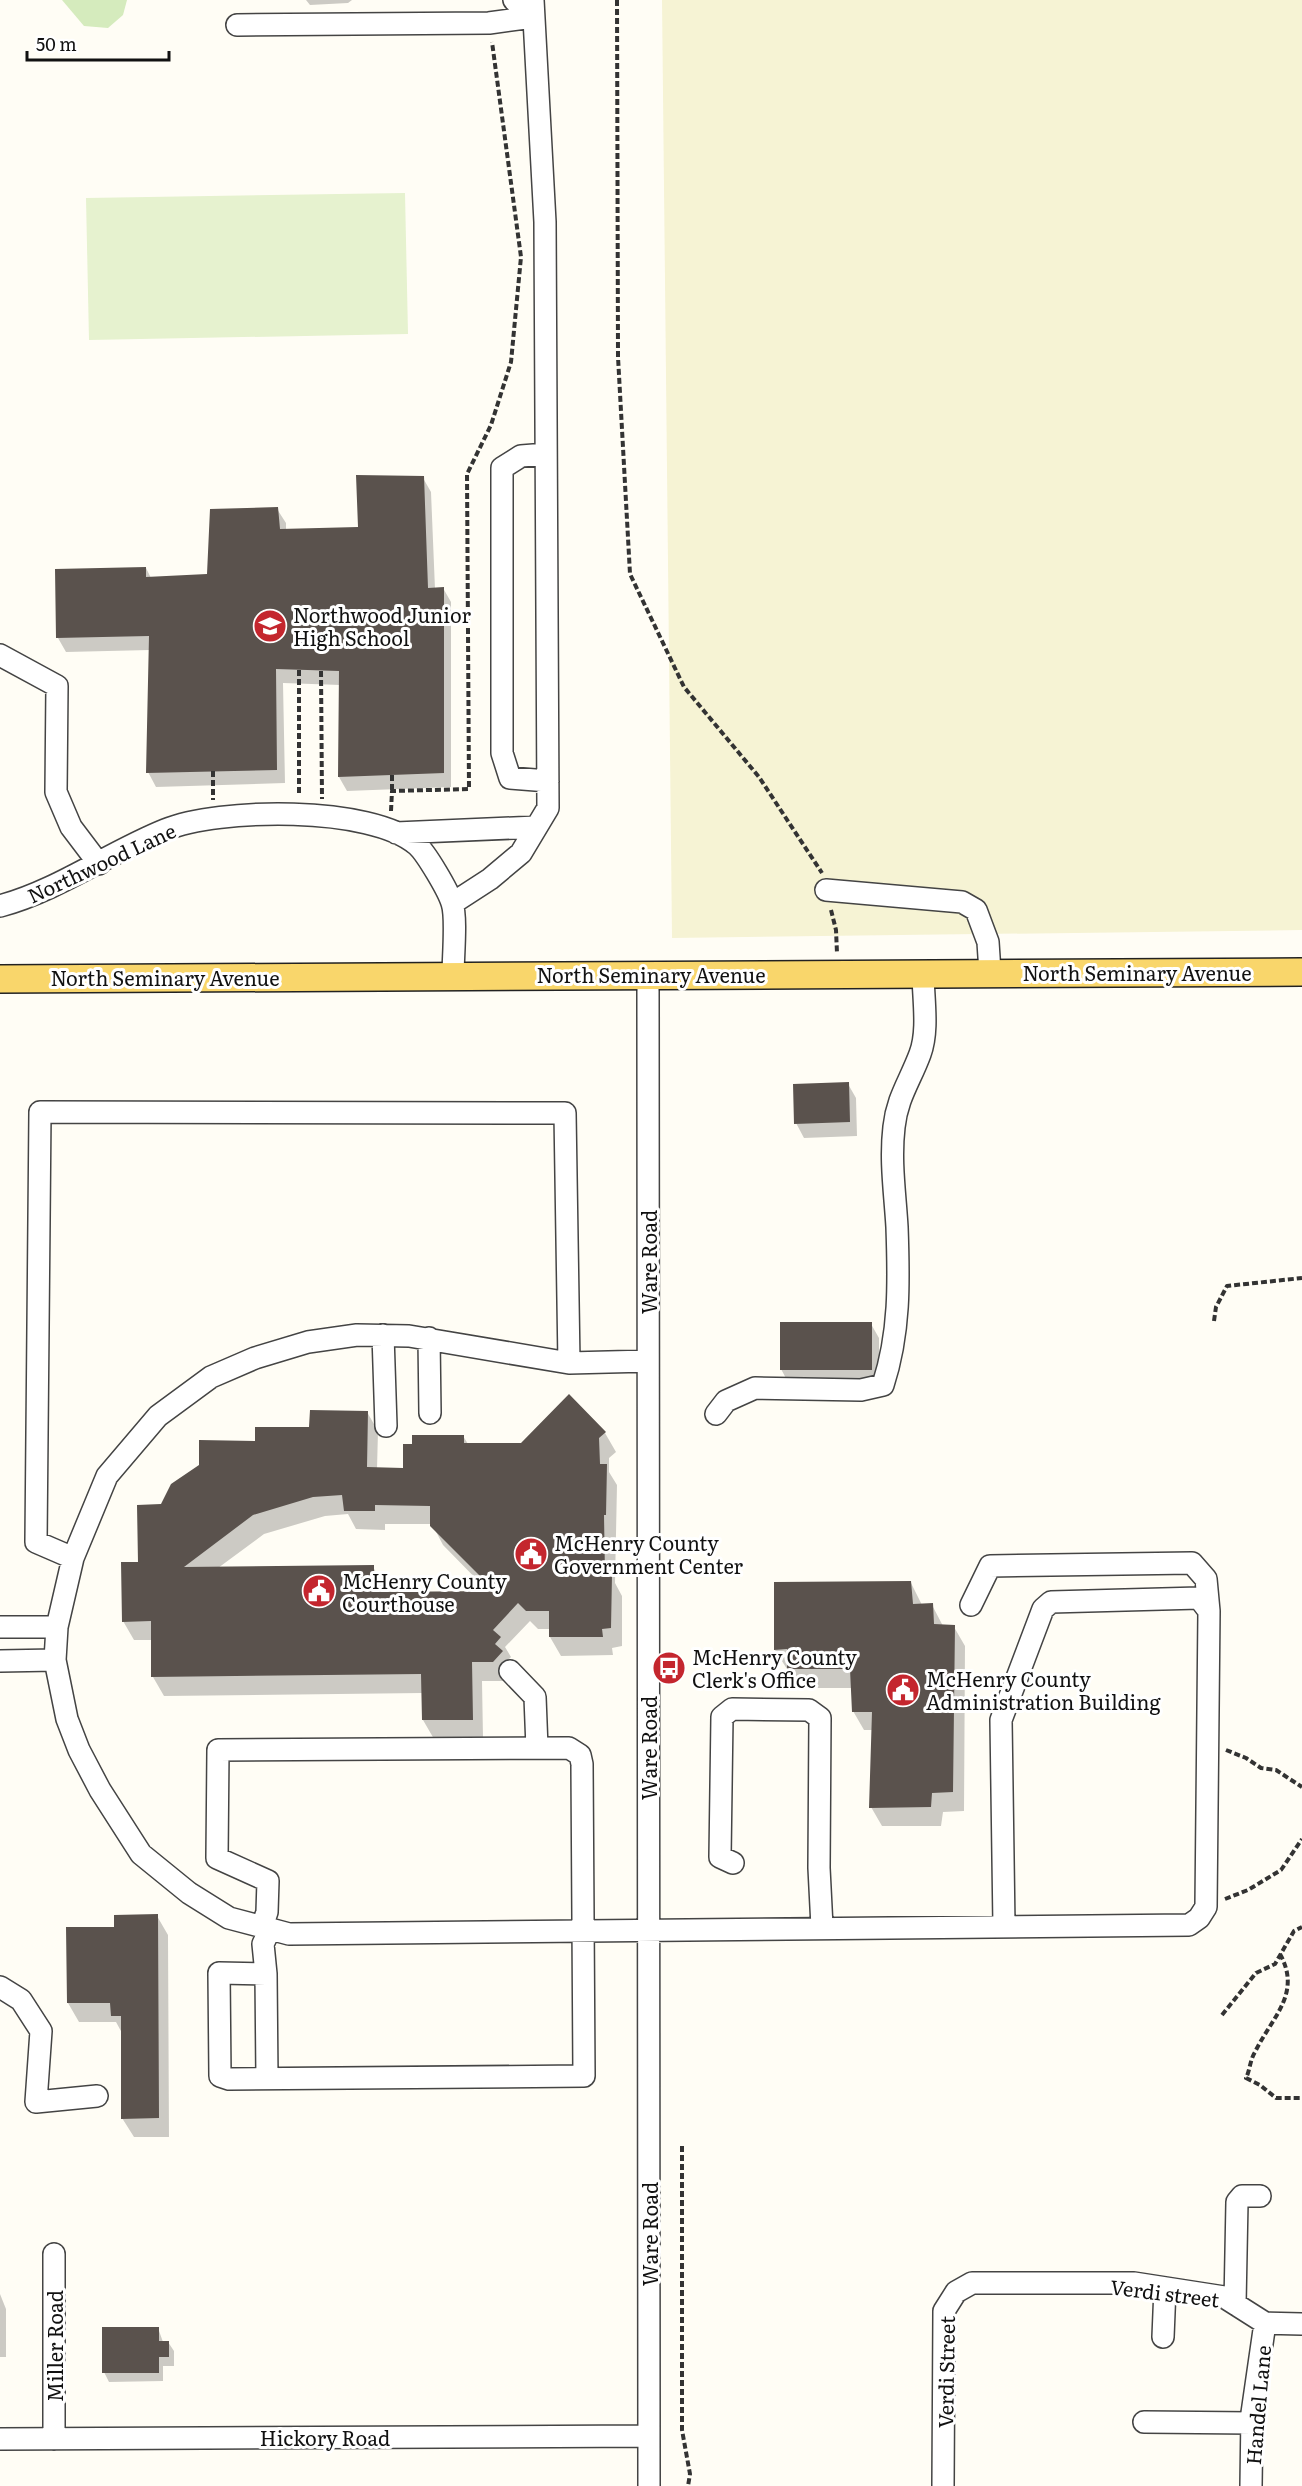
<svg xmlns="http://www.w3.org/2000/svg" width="1302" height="2486" font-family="Literata,serif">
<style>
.farmland{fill:#f6f3d4}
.green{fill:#d5ebbd}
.pitch{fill:#e6f2cf}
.shadow{fill:#0003;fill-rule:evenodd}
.building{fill:#5a524d;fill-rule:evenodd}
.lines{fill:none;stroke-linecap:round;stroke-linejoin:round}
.minor-casing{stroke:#444;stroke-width:24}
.major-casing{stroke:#222;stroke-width:30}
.path{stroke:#333;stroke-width:4;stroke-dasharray:6 3;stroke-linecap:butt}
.minor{stroke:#fff;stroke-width:21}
.major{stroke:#f9d66b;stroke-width:27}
.labels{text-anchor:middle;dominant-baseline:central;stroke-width:6;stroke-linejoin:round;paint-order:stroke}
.poi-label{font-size:20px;fill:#111;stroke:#fff;text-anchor:start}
.street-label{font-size:20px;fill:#111;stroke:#fff}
</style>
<rect width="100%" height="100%" fill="#fffdf5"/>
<!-- farmland -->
<path class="farmland" d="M662,0h640v930l-630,8z"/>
<!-- green -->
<path class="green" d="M62,0h65l-4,15 -15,13 -24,-2z"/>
<!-- pitch -->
<path class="pitch" d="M405,193l3,141 -319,6 -3,-142z"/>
<!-- shadow -->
<path class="shadow" d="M306,0h46l-4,3 -38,2z
M423,478l8,14 4,97 8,-1 8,14v185l-104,4 -8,-14 1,-92 -57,-2 2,100 -129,4 -8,-15 2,-122 -84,2 -8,-14 88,-70 5,10 57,-2 69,-67 9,14v8l74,-3z
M848,1084l8,14 1,38 -53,2 -8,-15z
M871,1324l8,14v46h-90l-8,-15z
M367,1412l11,19 -1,38 27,1 59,-34 5,8h54l83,-11 11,19 -7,6v14l8,13 -2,98 7,13v50l-10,2 1,7 -52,1 -11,-19v-8h-12l-8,-8 -25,26 6,10 -4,4 6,10 -9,10h-22l1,57 -49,1 -11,-19v-27l-259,3 -11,-19 -1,-37h-18l-11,-19 16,-58 23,-57 94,-64zM348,1514l8,15 29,1v-6h47l11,21 47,48 -106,1v-8l-11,-19 -155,1 46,-34 61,-18z
M911,1583l11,22h10l11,21 11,1 11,19 -1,165 -21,1 -2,14h-59l-11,-19 2,-77h-9l-11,-19 -1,-23h-53l-24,-38z
M157,1916l11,19 1,202h-35l-12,-19v-85l-6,-11h-37l-11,-19 48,-75z
M0,2294l6,15v48h-6z
M158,2328l5,14h5l6,9v15h-11v15l-54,1 -5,-10z"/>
<!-- building -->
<path class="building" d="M356,475l68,1 4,112 16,-1v186l-106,4 1,-106 -63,-2 1,101 -131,3 3,-137 -93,2 -1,-69 91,-2v10l61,-3 3,-65 68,-2 2,22 78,-2z
M849,1082l1,40 -56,2 -1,-40z
M780,1322h92v48h-92z
M569,1394l37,38 -7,6 1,26h7l-1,51h-2l1,60h7l-1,53 -9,1 1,8h-54v-26h-23l-8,-8 -25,27 8,7 -6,7 8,7 -10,11h-21l1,58h-51l-1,-46 -270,3v-56l-29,1 -1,-60h17l-1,-57 24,-1 10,-20 28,-19v-25l56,1v-14h54l1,-17 58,1 -1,56 36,1v-24h9v-9h52v8h57zM342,1495l2,16h31v-6l55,1v20l65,65 -121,1v-27l-190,2 69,-52 60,-18z
M911,1581l2,23 20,-1 1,21 21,1 -2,167 -21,1 -1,14 -62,1 3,-96h-20l-2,-43h-63v-20l-13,1v-68z
M158,1914l1,204 -38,1v-103h-10l-1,-13h-43l-1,-76h48v-12z
M102,2327h57v14h10v16h-10v16h-57z"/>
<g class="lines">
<defs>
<path id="minor" d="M514,0l19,17
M237,25l252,-2 44,-6
M546,454l-25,2 -19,12v285l8,25 38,3
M0,655l57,31 -1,106 15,35 28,37
M396,833l140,-6
M826,890l136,12 14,8 12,32 2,30
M453,903l37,-24 31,-26 27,-45 -3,-586 -12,-222
M0,906c59,-16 108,-53 165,-76 53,-22 206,-25 252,15 9,8 31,45 35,58 5,14 1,55 1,72
M648,975l1,1511
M383,1335l3,91
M429,1338l1,75
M648,1361l-79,2 -160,-27 -52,-1 -49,7 -53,16 -44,19 -53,39 -51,60 -34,82 -16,69 -2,33 12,59 12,31 21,40 41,64 48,39 40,25 60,16c300,-5 600,-7 900,-9l10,-7 7,-11 3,-296 -10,-13 -148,4 -8,7 -42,111 3,206
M716,1414l10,-13 29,-13 106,2 22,-5c17,-52 16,-103 14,-158 -2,-34 -7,-66 -3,-100 3,-29 16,-46 26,-73 9,-24 3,-56 3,-82
M73,1558l-37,-16 4,-430 525,1 4,250
M971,1605l19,-39 202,-3 14,16 3,32
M0,1627h57
M0,1661l55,-1
M510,1671l25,26 2,51
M733,1863l-13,-6 2,-140 10,-8 77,1 11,8 -1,150 3,59
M262,1927l5,-15 1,-31 -51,-23 1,-108 351,-2 11,7 2,9 2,312 -355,3 -9,-3 -1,-103 47,1 -3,-30 7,-15
M266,1974l1,104
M0,1987l21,13 20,31 -5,71 61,-6
M54,2254v185
M1235,2304l2,-102 5,-6h18
M1163,2337l2,-49
M1144,2422l108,1
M0,2439l649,-3
M943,2486l1,-175 12,-19 16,-9h162l90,14 41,26 37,1
M1251,2486l1,-73 13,-90"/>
<path id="major" d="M0,979l1302,-7"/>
</defs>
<!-- minor casing -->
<use href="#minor" class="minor-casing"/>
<!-- major casing -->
<use href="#major" class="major-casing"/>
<!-- path -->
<path class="path" d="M617,0l1,357 12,217 54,113 75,90 63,96
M299,670v125
M321,671l1,128
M213,771v29
M392,775v16
M391,811l1,-20 77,-2 -2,-315 24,-49 20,-63 10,-105 -29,-215
M831,910l5,20 1,23
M1214,1321l2,-14 11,-21 75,-8
M1226,1750l20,8 15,10 15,2 26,17
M1225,1899l23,-9 33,-20 21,-31
M1280,1954c22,40 -8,63 -25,98 -5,8 -5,18 -9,26l14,7 16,13h26
M1222,2015l34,-42 19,-9 19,-33 8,-4
M682,2146v284l8,44 -2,12"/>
<!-- minor -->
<use href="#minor" class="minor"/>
<!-- major -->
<use href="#major" class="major"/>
</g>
<!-- icons -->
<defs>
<symbol id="school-disc" viewBox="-11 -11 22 22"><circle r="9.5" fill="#c4262e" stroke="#fff"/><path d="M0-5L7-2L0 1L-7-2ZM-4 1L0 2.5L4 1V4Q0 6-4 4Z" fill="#fff"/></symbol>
<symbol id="civic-disc" viewBox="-11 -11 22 22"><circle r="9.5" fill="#c4262e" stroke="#fff"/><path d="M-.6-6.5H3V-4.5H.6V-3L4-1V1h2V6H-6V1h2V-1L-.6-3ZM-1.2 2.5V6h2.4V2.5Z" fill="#fff"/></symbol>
<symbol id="bus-disc" viewBox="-11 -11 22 22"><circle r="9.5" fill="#c4262e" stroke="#fff"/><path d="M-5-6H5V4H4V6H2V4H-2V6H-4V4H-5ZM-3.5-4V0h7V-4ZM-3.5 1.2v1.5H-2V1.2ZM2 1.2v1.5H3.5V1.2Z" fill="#fff"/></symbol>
</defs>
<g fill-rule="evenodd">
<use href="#school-disc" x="251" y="607" width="38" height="38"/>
<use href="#civic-disc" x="512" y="1535" width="38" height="38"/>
<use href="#civic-disc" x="300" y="1572" width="38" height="38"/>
<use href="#bus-disc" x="650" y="1649" width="38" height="38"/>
<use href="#civic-disc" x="884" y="1671" width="38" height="38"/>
</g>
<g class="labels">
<!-- poi labels -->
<g class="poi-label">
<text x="293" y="614">Northwood Junior<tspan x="293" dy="23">High School</tspan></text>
<text x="554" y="1542">McHenry County<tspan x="554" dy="23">Government Center</tspan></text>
<text x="342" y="1580">McHenry County<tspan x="342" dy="23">Courthouse</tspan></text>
<text x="692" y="1656">McHenry County<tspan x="692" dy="23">Clerk's Office</tspan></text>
<text x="926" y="1678">McHenry County<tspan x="926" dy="23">Administration Building</tspan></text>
</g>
<!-- street labels -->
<g class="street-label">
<text transform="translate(101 862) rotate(-25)">Northwood Lane</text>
<text x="1137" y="972">North Seminary Avenue</text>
<text x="651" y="974">North Seminary Avenue</text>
<text x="165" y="977">North Seminary Avenue</text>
<text transform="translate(648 1262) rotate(-90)">Ware Road</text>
<text transform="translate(648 1748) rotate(-90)">Ware Road</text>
<text transform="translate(649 2234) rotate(-90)">Ware Road</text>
<text transform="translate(1165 2292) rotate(7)">Verdi street</text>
<text transform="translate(54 2346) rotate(-90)">Miller Road</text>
<text transform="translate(945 2372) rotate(-89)">Verdi Street</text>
<text transform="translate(1257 2405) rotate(-85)">Handel Lane</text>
<text x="325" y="2437">Hickory Road</text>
</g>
</g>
<!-- scale -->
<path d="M27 51v9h142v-9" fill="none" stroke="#111111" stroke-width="3"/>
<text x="36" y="51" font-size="18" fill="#111111" stroke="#ffffff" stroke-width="4.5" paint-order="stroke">50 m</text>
</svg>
